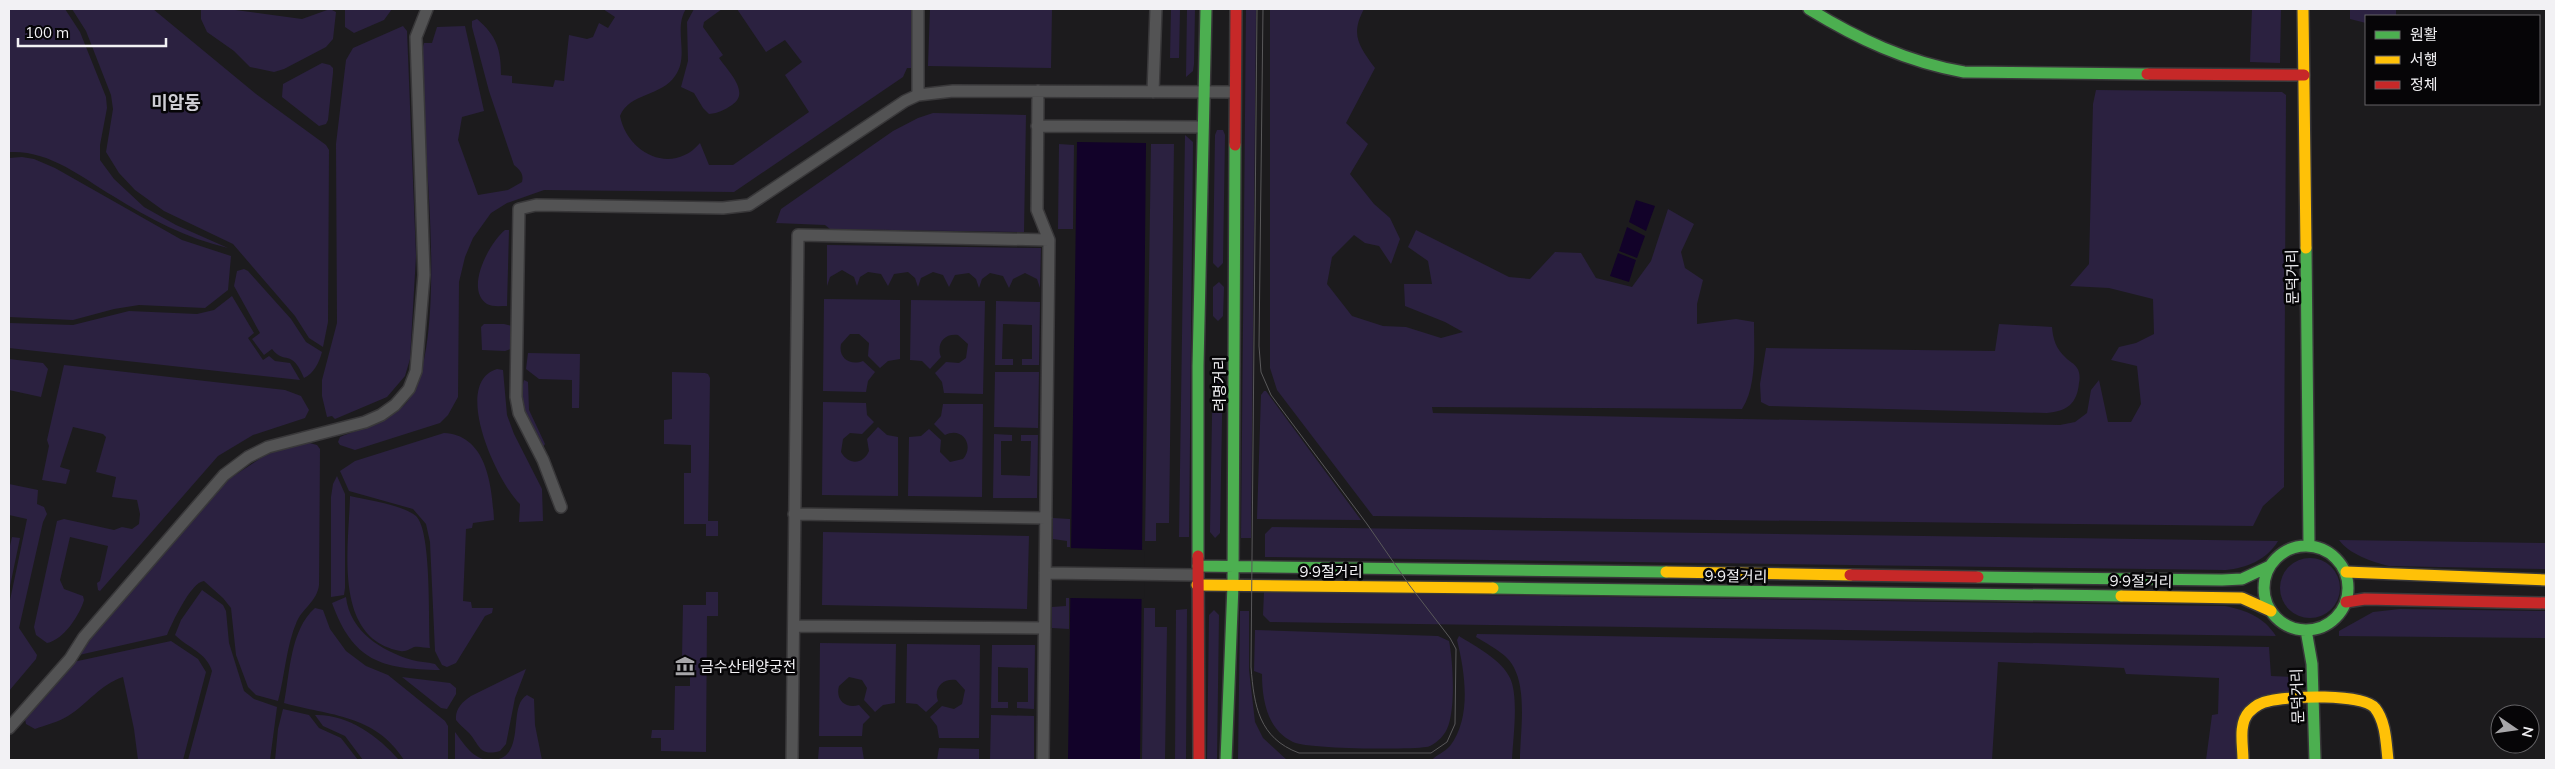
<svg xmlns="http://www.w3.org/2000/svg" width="2555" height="769" font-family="Mulish,'Noto Sans KR',sans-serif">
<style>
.green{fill:#2b2140}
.water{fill:#120229}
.pier{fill:#1c1b1d}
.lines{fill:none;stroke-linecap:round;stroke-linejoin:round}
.street-casing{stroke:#39383a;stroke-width:14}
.fast-casing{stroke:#39383a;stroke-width:14}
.slow-casing{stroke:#39383a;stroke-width:14}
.jam-casing{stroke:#39383a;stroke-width:14}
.street{stroke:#535354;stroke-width:11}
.fast{stroke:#4caf50;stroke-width:11}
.slow{stroke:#ffc107;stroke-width:11}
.jam{stroke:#c62828;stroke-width:11}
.tram{stroke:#59585a;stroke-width:1}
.labels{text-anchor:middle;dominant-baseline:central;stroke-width:5;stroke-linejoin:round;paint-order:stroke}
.street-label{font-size:15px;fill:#f2f1f4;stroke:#060507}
.poi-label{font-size:15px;fill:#f2f1f4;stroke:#060507;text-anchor:start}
.quarter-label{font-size:18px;font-weight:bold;fill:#cfced4;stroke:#060507}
</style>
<rect width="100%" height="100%" fill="#1c1b1d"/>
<!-- green -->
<path class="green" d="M9,9h56l15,23 26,65 1,11 -7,37v15l14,19 30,28 32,18 52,23c-42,-10 -78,-29 -115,-52 -33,-20 -64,-46 -104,-44z
M72,9h81l103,85 70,51 3,5 -1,172 -5,25 -14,-9 -14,-22 -62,-72 -69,-33 -29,-21 -16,-17 -13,-21 7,-43 -2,-14 -25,-64z
M228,9l74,10 28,-10 6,3 -3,27 -7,8 -42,22 -10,3 -24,-5 -16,-16 -27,-19 -6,-13v-10z
M345,9h47l-8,11 -30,13 -9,-6z
M603,9h83c-13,20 4,47 -11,67 -13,20 -46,17 -55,40 8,39 53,59 80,27l9,22h24l76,-53 -24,-37 17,-13 -17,-22 -19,12 -29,-43h177l-1,59h-6l-4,9 -169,115 -190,-2 -37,13 -16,10 -18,25 -8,19 -6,25 -1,115 -10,18 -8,8 -85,27 -15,-5 -2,-3 2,-5c22,-9 51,-16 67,-35 38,-47 21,-217 17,-279 -1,-23 -7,-59 0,-80h8l5,-16 28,-1 19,85 -22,6 -4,23 20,55 30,-5 14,-8c2,-8 -2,-12 -8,-17l-25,-74 -17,-64v-6l5,-2c20,17 24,31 24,56l11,1v7l41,4 2,-7 9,1 5,-46 18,4 6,-2 6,-14 9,5 7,-11z
M694,9h28l-18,13 -1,5 20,28 -4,3c9,13 32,35 13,47 -8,5 -13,8 -23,9l-6,-6 -9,-15 -13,-6 7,-26 -1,-39z
M930,9h122l-1,59 -123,-2z
M1171,9h9l-1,49h-9z
M1187,9h8l-1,55 -1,7 -7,6z
M1246,9h10l-5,529h-10z
M1270,9h94c-14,26 -5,37 11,59l-29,55 22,21 -18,30 24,30 16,14 10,21 -9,25 -12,-18 -14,-3 -11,-8 -22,22 -5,27 25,32 31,10 23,1 35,11 22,-6 -18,-10 -40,-16 -1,-22h28l-4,-23 -20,-14 8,-17 93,47 21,2 25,-27 26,1 15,25 36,9 19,-26 17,-52 26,15 -13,28 4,16 18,12 -6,24v20l39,-5 18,3c0,27 3,64 -12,87l-310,-2 1,6 627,12 15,-3 12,-9 4,-23 8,-10 9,42h23l10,-18 -4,-38 -26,-6 8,-13 17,-4 18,-9 -1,-35 -44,-11 -39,-2 19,-22 4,-160 3,-14 186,2 4,3 -2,392 -21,19 -10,20 -880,-10 -96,-126 -7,-22z
M2252,9h29l-1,54 -30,-1z
M2350,9h46v7h-30v7l-16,-4z
M403,26l4,5 9,225 -6,103 -5,17 -18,21 -52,22 -3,-3 -5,1 -5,-21v-16l15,-57 -1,-179 10,-84 7,-12z
M322,63l8,2 3,3v5l-5,47 -2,4 -7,2 -37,-29 1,-13z
M933,113l93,2 -2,117 -194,-3 -5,-4 -49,-2 5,-14 112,-78 25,-13z
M1217,130h6l2,5 -2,128 -5,5 -5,-5 2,-128z
M1185,135l8,7 -4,395h-10z
M1059,144l15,1 -1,84h-15z
M1151,144h23l-5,379h-13v18h-11z
M22,157l12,2 21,9 127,72 49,16 -3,34 -23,18 -66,-3 -25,4 -41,11 -64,-3v-159z
M505,230h4l-2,76c-7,0 -15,1 -20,-2 -23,-15 3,-62 18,-74z
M827,245l214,3 -1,40 -3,-9 -12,-6 -12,6 -4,9 -6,-12 -13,-3 -8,6 -3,9 -3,-9 -7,-6 -14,2 -6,12 -6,-12 -10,-3 -12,6 -3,9 -3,-9 -7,-6 -14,2 -6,12 -7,-12 -13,-2 -8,5 -3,9 -3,-9 -12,-7 -12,7 -3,9z
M244,269l4,2 43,48 15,23 16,10c-3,11 -8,21 -18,26 -13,-31 -19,-12 -32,-29l-8,6 -12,-16 8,-6 -26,-47 3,-15z
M1219,282l5,5 -1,29 -5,5 -5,-5v-29z
M232,296l22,37 -6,5 15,22 6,-4 6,5 15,2 10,17 -291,-32v-25l64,2 56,-14 68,3 17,-4z
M824,299l76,1v59l-12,2 -8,7 -12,-12 1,-13 -10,-9h-9l-9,10c-3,14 9,22 22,17l12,11 -7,9 -2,11 -43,-1z
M911,300l74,1 -2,93 -39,-1 -2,-11 -7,-9 11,-11 13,1 7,-5 2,-14 -10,-9c-14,-2 -22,9 -17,22l-11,12 -8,-8 -12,-1z
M996,301l44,1 -1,63h-17v-6h10v-34l-29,-1 -1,35h11v6h-18z
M484,324h20l8,2 1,22 -8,3 -23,-1 -1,-23z
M1999,324l53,3c1,12 4,22 14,31 3,3 9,6 11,10 3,4 3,11 2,15 -2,21 -12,28 -32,30l-278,-7 -8,-4 -1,-18 6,-36 229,3z
M528,353l52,1 -1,54h-7v-28l-33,-1 -13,-10z
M1218,356l5,5 -3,172 -5,5 -5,-6 3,-171z
M9,359l34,4 5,6 -7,28 -32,-7z
M64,365l221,25 16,6 8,14 -4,8 -52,17 -35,21 -118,135 -2,-1 -1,-7 3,-2 8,-35 -38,-9 -10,43 4,9 19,7 1,4c-4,14 -20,40 -37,43l-11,-8 -2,-8 23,-106 7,-2 50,11 8,-3 10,2 7,-5 1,-10 -3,-14 -25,-3 4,-20 -20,-5 10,-35 -3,-3 -30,-7 -13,40 10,3 -4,14 -24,-4 7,-34 -2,-6z
M497,369l6,1 4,45 7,19 28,55 1,32 -24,1 1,-18c-23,-22 -69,-121 -23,-135z
M672,372l33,1 3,1 2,4 -2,143h10v15h-12v-12h-22v-51h7v-28l-27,-1v-24l8,-1z
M995,372h44l-1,56 -44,-1z
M524,380l4,2 1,28 16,34 -2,3c-14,-14 -25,-46 -19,-67z
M1264,391h2l95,129 -104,-1 4,-124z
M823,402l43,1 1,12 7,7 -12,12 -12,-1 -7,6 -2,13c7,13 22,13 28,-1l-2,-12 11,-12 9,8 11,2v59l-76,-1z
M943,404h40l-1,93 -74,-1 1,-59 12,-1 8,-7 12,11 -1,12 10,10 13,-3c12,-14 -1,-33 -18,-24l-11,-11 7,-8z
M444,433c43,2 48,53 50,87l-21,3 -1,5 -6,1 -3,72 8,1 1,6h21l-1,5 -7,3 -29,47 -9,4 -5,-2 -7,-14 -5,-109 -4,-18 -13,-15 -64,-18 -9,-20 15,-10z
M994,434l18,1v6h-11v34l29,1 1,-35h-10v-6h17l-1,63h-44z
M306,442l11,3 3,4 -1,136c-2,16 -15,22 -22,36 -11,25 -12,54 -19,80l-22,-6 -8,-8 -12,-32 -5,-47 -8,-10 -19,-17c-13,1 -32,42 -37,54l-88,20 1,-5 9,-12 140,-159 41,-27z
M337,476l8,18v94l-1,7 -13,2v-100l2,-13z
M9,484l29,6 -1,14 7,3 3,7 -4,8 -24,106 18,27 -1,4 -27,32v-86l18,-86 -18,-4z
M350,496c17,4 53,9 66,20 16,15 12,107 14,132 -5,0 -11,-2 -16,-1 -5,2 -7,5 -14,4 -68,-13 -51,-105 -50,-155z
M1053,518l17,1v28h-3v-6l-14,-2z
M1272,527l1006,14c-11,19 -32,27 -52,29l-961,-13v-23z
M823,532l206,4 -2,73 -205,-4z
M12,537l8,1 -11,53v-41z
M2339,540l207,3v26l-157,-3c-17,-4 -40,-12 -50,-26z
M2280 588a30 30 0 1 1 60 0a30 30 0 1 1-60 0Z
M202,590l21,15 3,6 3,32 15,48 10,8 23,8 -7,53h-82l24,-89c-6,-19 -24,-23 -37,-36l6,-15z
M706,592h12v24h-11l-1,136 -45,-1v-13h-10l1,-8h22l1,-44h15v-28h-8l1,-53h23z
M1264,592l961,14c21,4 39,11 51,30l-1006,-14 -7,-7z
M346,597c4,35 36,54 66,63 7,2 15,2 23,4l5,6c-59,-1 -87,-9 -108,-67z
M1066,598h3v31l-17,-1v-21l14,-1z
M315,608l8,2 7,19 16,22 20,15 22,9 57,46 3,5v34h-44c-29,-46 -74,-44 -120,-57 6,-30 6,-73 31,-95z
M1144,608h11v19h12l-2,133h-23z
M1187,609l-1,151h-11l1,-150z
M2400,609l146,2v27l-207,-2v-5l34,-19z
M1214,610l5,5 -2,145h-10l2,-145z
M1240,611h9v59l6,52 8,16 24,22h-49z
M1255,630l183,6 11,5c4,19 8,77 -5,93 -3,5 -13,13 -18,13 -17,3 -121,2 -133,-5 -26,-12 -31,-43 -31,-68l-8,-3z
M1477,634l792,13 2,29 24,1 3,16 -40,4 -21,63h-31l6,-45 6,-1 1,-36 -93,-4 -2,-6 -126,-6 -6,98h-472c0,-30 10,-82 -15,-104 -8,-7 -19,-13 -29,-19z
M1459,636c16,10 43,24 51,42 9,19 3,60 2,82h-80c4,-5 13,-8 18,-14 22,-29 15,-74 7,-106z
M171,641l27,18 8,13 -23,88h-45l-4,-31 -11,-52c-24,8 -34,26 -55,39 -9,6 -23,9 -33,13l-9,-5 -1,-5 48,-57z
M820,643l76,1 -1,59 -12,2 -8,7 -11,-12 3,-12 -5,-8 -13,-3 -10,9c-4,14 7,23 20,19l11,12 -7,7 -1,12h-43z
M907,644l73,1 -1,93h-40l-2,-12 -7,-9 12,-11 12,3 8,-5 3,-14 -9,-10c-13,-2 -23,8 -18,21l-12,11 -9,-8 -11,-1z
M992,645h43l-1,64 -17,-1v-6h11v-34l-30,-1v35h10v6h-17z
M526,669l-11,29 -9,46 -6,7c-22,6 -20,-7 -32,-19 -4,-4 -8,-7 -12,-12 -1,-11 6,-18 15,-24z
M402,677l48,6 6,5v6l-9,15 -6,-1z
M527,695l7,4 1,26 7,35h-87v-28c10,13 19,30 39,28 33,-4 13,-54 33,-65z
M283,709l26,6 10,13 22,10 17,22h-83l3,-31z
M315,715c33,-1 63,21 84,45h-36l-18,-24 -22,-10z
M991,715l43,1v44h-44z
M819,747h43l2,13h-46z
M939,748l40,1v11h-42z"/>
<!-- water -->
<path class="water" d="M1077,142l69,1 -6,617h-72z
M1636,200l19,6 -9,25 -17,-9z
M1627,227l18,9 -8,22 -18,-7z
M1618,253l18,7 -7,22 -19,-6z"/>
<!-- pier -->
<path class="pier" d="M1068,548l77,2 -1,49 -76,-1z"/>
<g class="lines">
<defs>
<path id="street" d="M1038,91l-1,119 12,30 -6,520
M1153,92l3,-83
M918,95v-86
M1037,126l166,1
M561,507l-18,-47 -24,-47 -3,-16 3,-188 17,-4 187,3 26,-3 156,-104 13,-6 35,-4 282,1
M794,514l252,4
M1045,573l153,2
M794,626l250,2
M9,728l61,-69 14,-22 140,-162 24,-18 20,-10 97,-25 16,-7 14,-10 14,-16 7,-18 8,-96 -8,-238 11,-28
M792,760l6,-525 251,5"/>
<path id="fast" d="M1809,9c49,30 98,53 155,63l183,2
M2306,248l3,297
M2264 588a42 42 0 1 1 84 0a42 42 0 1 1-84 0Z
M1198,556v-190l8,-357
M1198,566l468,6
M1978,577l244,3 20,-1 28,-13
M1493,588l628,8
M2306,630l6,34 3,96
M1226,760l7,-175 2,-440"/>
<path id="slow" d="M2303,9l3,239
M1666,572l184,3
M2346,572l200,8
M1197,585l296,3
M2121,596l121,2 29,13
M2243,760c0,-15 -5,-36 6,-48 6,-6 13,-10 20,-11 20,-5 93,-8 106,7 11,14 11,35 13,52"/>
<path id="jam" d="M2147,74l157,1
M1235,145l1,-136
M1198,556l1,204
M1850,575l128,2
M2346,602l19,-3 181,4"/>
</defs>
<!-- street casing -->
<use href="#street" class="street-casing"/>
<!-- fast casing -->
<use href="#fast" class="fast-casing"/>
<!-- slow casing -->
<use href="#slow" class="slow-casing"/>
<!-- jam casing -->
<use href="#jam" class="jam-casing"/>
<!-- street -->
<use href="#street" class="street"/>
<!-- fast -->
<use href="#fast" class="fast"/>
<!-- slow -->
<use href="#slow" class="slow"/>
<!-- jam -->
<use href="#jam" class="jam"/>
<!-- tram -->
<path class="tram" d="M1257,9l-6,658c3,39 8,71 48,86h132l16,-11 8,-18 1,-75 -6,-11 -40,-52 -43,-62 -96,-129 -10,-23 -2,-26 4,-337"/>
</g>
<!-- icons -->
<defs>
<symbol id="museum-bare" viewBox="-9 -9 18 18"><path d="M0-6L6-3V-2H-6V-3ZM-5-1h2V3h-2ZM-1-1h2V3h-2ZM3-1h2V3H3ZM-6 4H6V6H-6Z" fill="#a7a6a9" stroke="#060507" stroke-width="2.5" paint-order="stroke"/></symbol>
</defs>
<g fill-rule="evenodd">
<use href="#museum-bare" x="671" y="652" width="28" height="28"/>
</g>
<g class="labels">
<!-- street labels -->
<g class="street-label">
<text transform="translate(2292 277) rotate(-91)">문덕거리</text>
<text transform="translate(1219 384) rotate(-90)">려명거리</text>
<text x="1331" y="571">9·9절거리</text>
<text transform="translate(1736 576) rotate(1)">9·9절거리</text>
<text transform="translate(2141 581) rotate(1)">9·9절거리</text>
<text transform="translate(2297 696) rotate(-92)">문덕거리</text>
</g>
<!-- poi labels -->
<g class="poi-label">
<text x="700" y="666">금수산태양궁전</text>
</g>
<!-- quarter labels -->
<g class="quarter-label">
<text x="176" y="102">미암동</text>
</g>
</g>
<!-- border -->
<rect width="2555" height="769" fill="none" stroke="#f2f1f4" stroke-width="20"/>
<!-- legend -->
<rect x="2365" y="15" width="175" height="90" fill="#060507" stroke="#646366"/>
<rect x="2375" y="31" width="25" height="8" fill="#4caf50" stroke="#646366"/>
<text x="2410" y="40" font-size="15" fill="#f2f1f4">원활</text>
<rect x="2375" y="56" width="25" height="8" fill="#ffc107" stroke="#646366"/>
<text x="2410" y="65" font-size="15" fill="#f2f1f4">서행</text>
<rect x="2375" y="81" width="25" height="8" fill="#c62828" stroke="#646366"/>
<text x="2410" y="90" font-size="15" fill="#f2f1f4">정체</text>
<!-- north arrow -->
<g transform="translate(2515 729) rotate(103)"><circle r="24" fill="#060507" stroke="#646366"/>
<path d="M0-4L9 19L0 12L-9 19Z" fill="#a7a6a9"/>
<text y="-8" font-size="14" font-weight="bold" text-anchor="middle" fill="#f2f1f4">N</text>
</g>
<!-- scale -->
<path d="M18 38v8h148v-8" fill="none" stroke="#f2f1f4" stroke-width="2.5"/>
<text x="25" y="38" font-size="15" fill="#f2f1f4" stroke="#060507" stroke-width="4" paint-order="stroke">100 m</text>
</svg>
